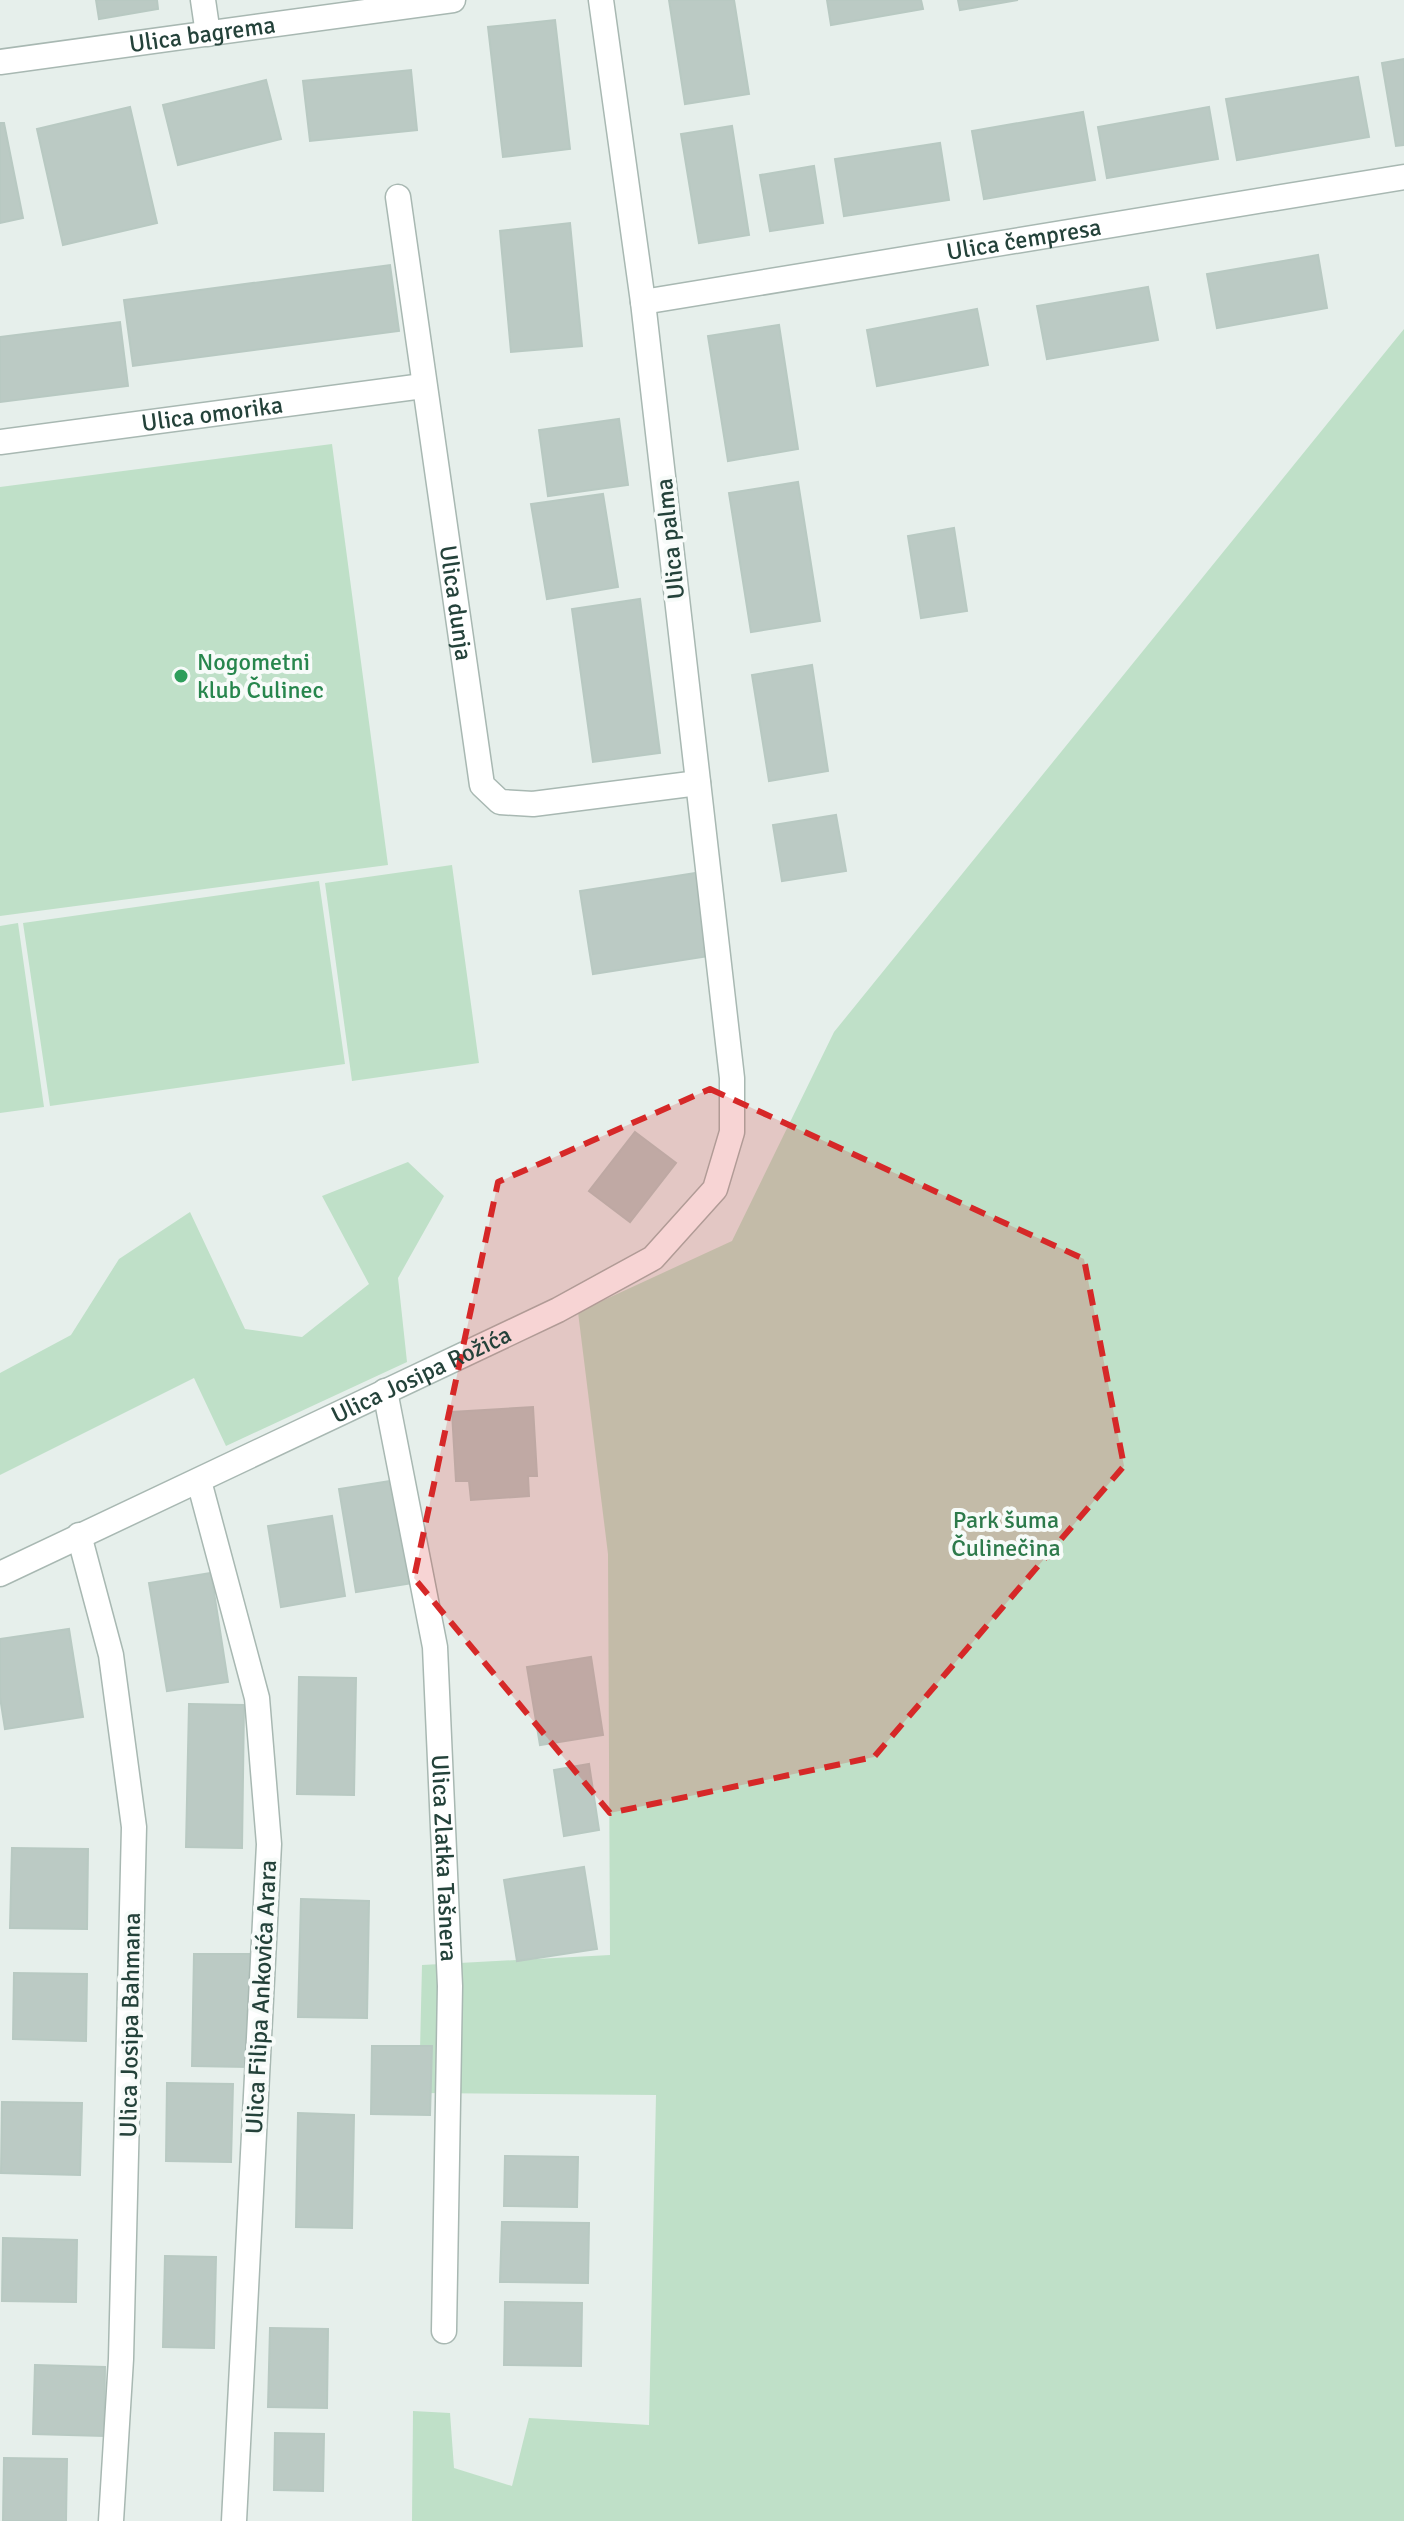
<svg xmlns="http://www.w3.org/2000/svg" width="1404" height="2521" font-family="Signika,sans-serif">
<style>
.green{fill:#bfe0c8}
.building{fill:#bbcac4;stroke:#b8c9c2;stroke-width:2}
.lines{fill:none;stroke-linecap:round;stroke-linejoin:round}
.minor-casing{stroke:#a8b8b2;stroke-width:27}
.minor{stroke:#fff;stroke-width:24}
.marked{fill:#d62828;fill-opacity:0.2;stroke:#d62828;stroke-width:6;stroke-dasharray:16 10;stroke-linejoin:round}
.leisure-dot{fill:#2e9e5b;stroke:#f7fbf9;stroke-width:3}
.labels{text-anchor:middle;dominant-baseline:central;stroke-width:8;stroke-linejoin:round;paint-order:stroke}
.street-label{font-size:24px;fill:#24423a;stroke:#f7fbf9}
.leisure-label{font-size:24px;fill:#27864d;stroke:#f7fbf9;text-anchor:start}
.park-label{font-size:24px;fill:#2d7a4b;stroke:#f7fbf9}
</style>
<rect width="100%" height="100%" fill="#e6efeb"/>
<!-- green -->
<path class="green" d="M1404,329v2192h-992l1,-110 37,2 4,55 58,18 17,-68 120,7 7,-330 -237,-2 3,-128 188,-10 -2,-401 -30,-242 154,-71 102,-209z
M332,444l56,421 -388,51v-429z
M452,865l27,198 -127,18 -27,-198z
M319,881l26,183 -295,42 -27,-183z
M18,923l26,184 -44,6v-187z
M408,1162l36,34 -46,82 9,84 -181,84 -32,-68 -194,97v-102l71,-38 48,-76 71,-47 55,117 57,8 67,-53 -47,-88z"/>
<!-- building -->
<path class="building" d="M96,0h61l1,9 -59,10z
M669,0h65l15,94 -64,10z
M827,0h94l2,9 -92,16z
M958,0h60l-58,10z
M555,20l15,129 -67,8 -15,-130z
M1404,59v86l-8,1 -14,-83z
M411,70l6,60 -107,11 -7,-60z
M1358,77l11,60 -132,23 -11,-61z
M266,80l15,59 -103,26 -15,-60z
M130,107l27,116 -94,22 -26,-116z
M1209,107l9,52 -111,19 -9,-51z
M1083,112l12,68 -111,19 -12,-68z
M0,123h4l19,95 -23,5z
M732,126l17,109 -50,8 -18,-109z
M940,143l9,57 -105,16 -9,-57z
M814,166l9,57 -53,8 -10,-56z
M570,223l12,123 -71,6 -11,-121z
M1318,255l9,53 -110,20 -10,-54z
M390,265l9,66 -266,35 -9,-66z
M1148,287l10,53 -111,19 -10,-53z
M977,309l11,56 -111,21 -10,-56z
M120,322l8,64 -128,16v-65z
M779,325l19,124 -70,12 -20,-125z
M619,419l9,66 -80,11 -9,-66z
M798,482l22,139 -69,11 -22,-139z
M603,494l15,93 -71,12 -16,-95z
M954,528l13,83 -46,7 -13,-82z
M640,599l20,154 -67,9 -21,-153z
M812,665l16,106 -59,10 -17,-106z
M836,815l10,56 -64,10 -9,-56z
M696,873l13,83 -116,18 -13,-83z
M635,1132l41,31 -46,59 -41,-31z
M533,1407l4,69h-9l1,20 -58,4 -2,-19h-13l-4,-69z
M397,1480l16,103 -57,9 -17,-103z
M332,1516l13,80 -64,11 -13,-81z
M211,1573l17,109 -61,9 -18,-108z
M69,1629l14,88 -78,12 -5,-32v-58z
M591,1657l12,78 -63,10 -13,-78z
M299,1677l57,1 -2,117 -57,-1z
M189,1704l55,1 -2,143 -56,-1z
M589,1764l10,66 -35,6 -10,-66z
M12,1848l76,1 -1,80 -77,-1z
M584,1867l13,82 -80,12 -13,-81z
M301,1899l68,2 -2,117 -69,-1z
M194,1954h57l-2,113 -57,-1z
M14,1973l73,1 -1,67 -73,-2z
M372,2046h60l-2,69 -59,-1z
M167,2083l66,1 -2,78 -65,-1z
M2,2102l80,1 -2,72 -79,-2z
M298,2113l56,2 -2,113 -56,-1z
M505,2156l73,1 -1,50 -73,-1z
M502,2222l87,1 -1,60 -88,-1z
M3,2238l74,2 -1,62 -74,-1z
M165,2256l51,1 -2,91 -51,-1z
M505,2302l77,1 -1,63 -77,-1z
M270,2328l58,1 -1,79 -59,-1z
M35,2365l70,2 -1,69 -71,-2z
M275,2433l49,1 -1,57 -49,-1z
M4,2458l63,1 -1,62h-63z"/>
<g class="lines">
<defs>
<g id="minor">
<path d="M203,0l5,34"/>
<path id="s1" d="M0,62l453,-62"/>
<path id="s2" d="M398,197l84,588 18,17 33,2 165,-21"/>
<path id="s3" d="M643,302l761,-125"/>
<path id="s4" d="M0,442l423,-56"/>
<path id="s5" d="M385,1391l50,256 15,339 -6,345"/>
<path d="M199,1481l58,217 12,146 -35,677"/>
<path d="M79,1535l32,120 23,172 -13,532 -10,162"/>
<path id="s6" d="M0,1574l558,-264 95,-52 62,-69 17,-57v-54l-89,-776 -42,-302"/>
</g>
</defs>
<!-- minor casing -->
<use href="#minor" class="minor-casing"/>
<!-- minor -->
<use href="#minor" class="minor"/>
</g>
<!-- marked area -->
<path class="marked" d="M710,1089l374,170 40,207 -250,291 -264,56 -196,-235 84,-396z"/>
<!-- markers -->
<circle class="leisure-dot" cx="181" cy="676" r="8"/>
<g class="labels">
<!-- street labels -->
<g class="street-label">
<text stroke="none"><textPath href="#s1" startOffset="204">Ulica bagrema</textPath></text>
<text stroke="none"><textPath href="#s3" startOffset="386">Ulica čempresa</textPath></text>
<text stroke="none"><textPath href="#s4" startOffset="214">Ulica omorika</textPath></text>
<text transform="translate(670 539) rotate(-96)">Ulica palma</text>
<text stroke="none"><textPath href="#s2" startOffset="410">Ulica dunja</textPath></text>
<text stroke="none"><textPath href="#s6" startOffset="466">Ulica Josipa Rožića</textPath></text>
<text stroke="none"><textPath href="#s5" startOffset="472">Ulica Zlatka Tašnera</textPath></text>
<text transform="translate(261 1997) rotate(-87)">Ulica Filipa Ankovića Arara</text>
<text transform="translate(130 2025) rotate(-89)">Ulica Josipa Bahmana</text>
</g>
<!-- leisure labels -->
<g class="leisure-label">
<text x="197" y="662">Nogometni<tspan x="197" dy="28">klub Čulinec</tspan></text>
</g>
<!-- park labels -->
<g class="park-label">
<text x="1006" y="1520">Park šuma<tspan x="1006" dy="28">Čulinečina</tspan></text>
</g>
</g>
</svg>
